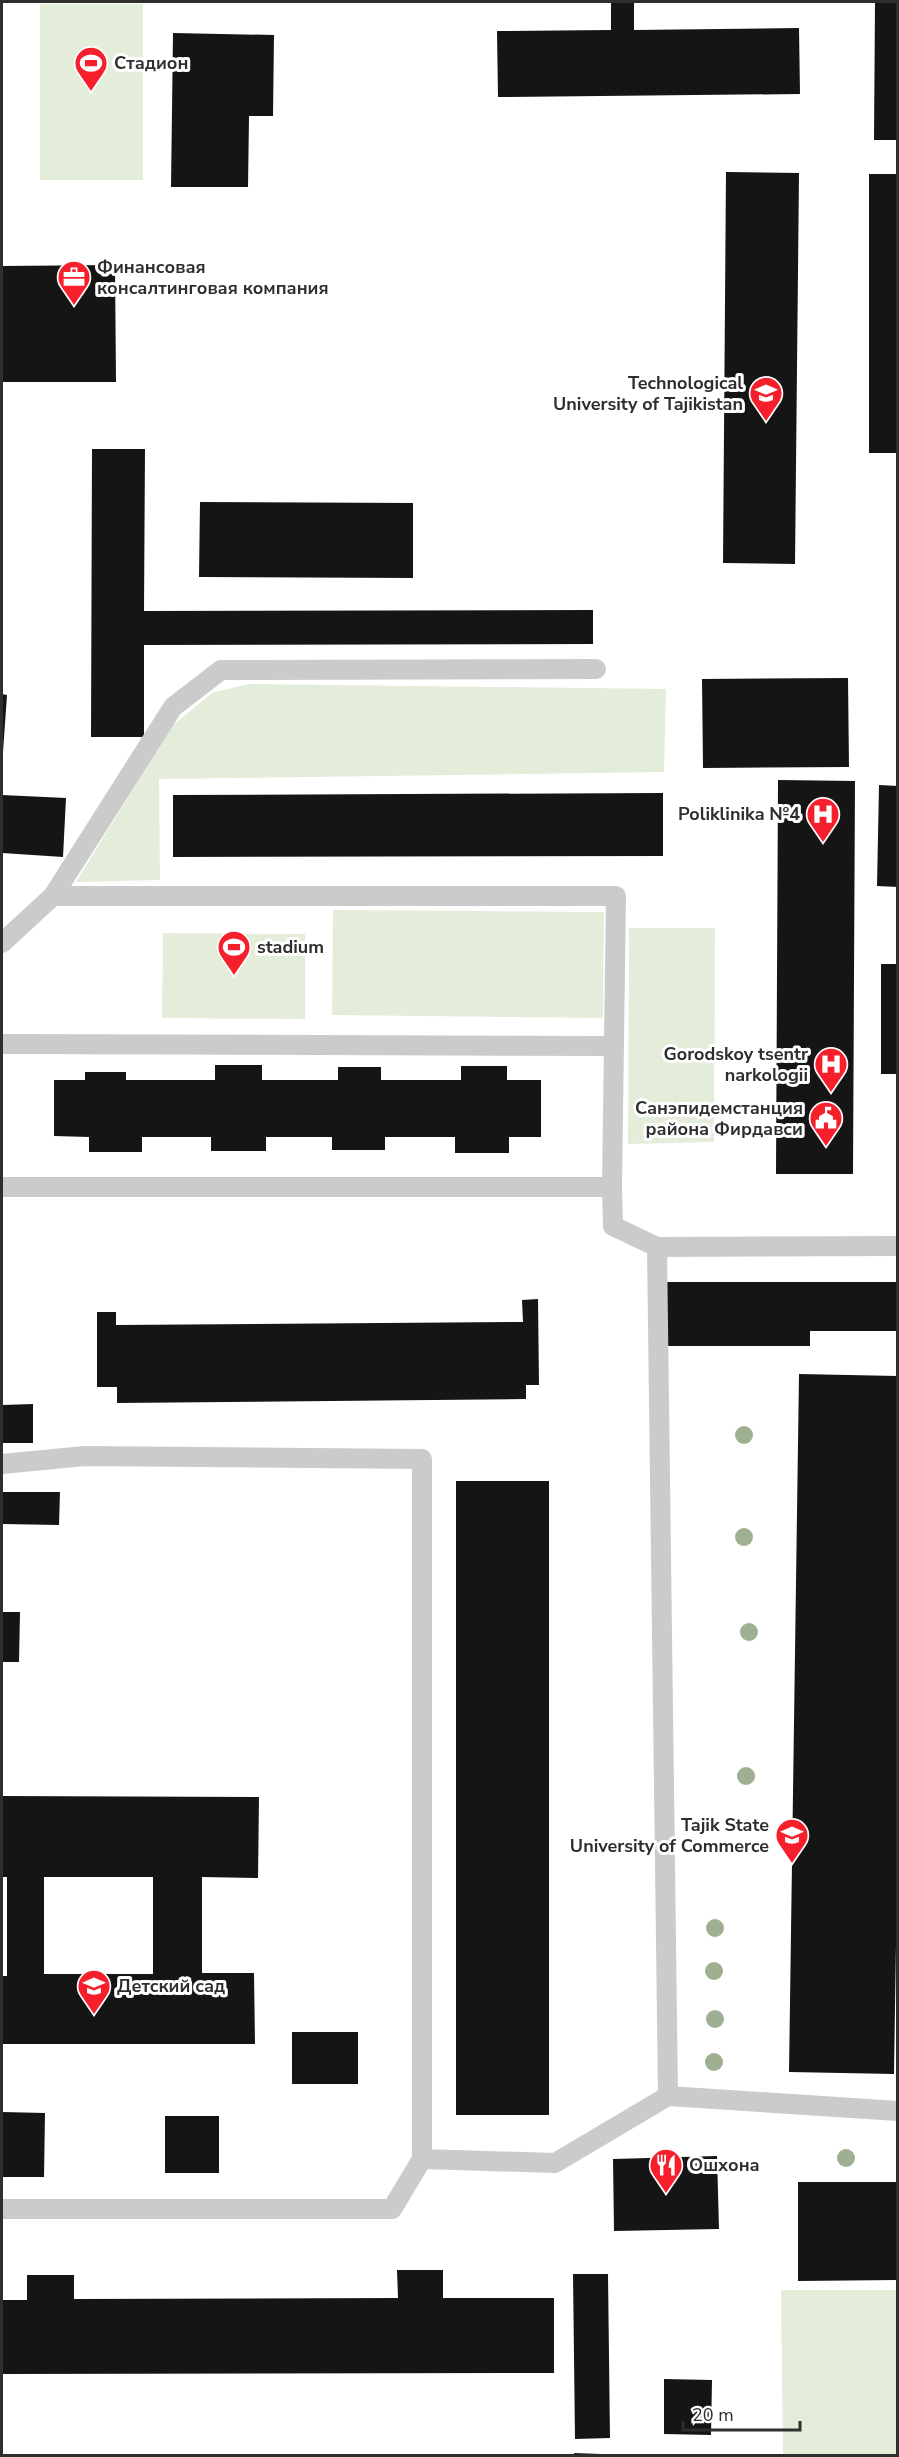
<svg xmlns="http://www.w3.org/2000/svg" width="899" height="2457" font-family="'Nunito Sans',sans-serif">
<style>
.green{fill:#e4edda}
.building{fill:#151515;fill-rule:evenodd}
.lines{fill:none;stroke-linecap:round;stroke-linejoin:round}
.service{stroke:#cbcbcb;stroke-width:20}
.tree{fill:#9faf91}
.labels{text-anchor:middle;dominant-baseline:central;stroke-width:6;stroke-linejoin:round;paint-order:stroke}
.poi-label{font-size:18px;font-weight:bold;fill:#2e2e2e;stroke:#fff;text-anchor:start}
</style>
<rect width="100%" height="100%" fill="#fff"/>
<!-- green -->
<path class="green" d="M40,4h103v176h-103z
M248,684l418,5 -2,83 -505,7 1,101 -84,2 95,-155 41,-34z
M333,910l271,2 -1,106 -271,-3z
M629,928h86l-1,214 -86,2z
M163,933l142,1v85l-143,-1z
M781,2290h116v165h-114z"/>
<!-- building -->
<path class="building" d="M611,2h23v28l165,-2 1,66 -302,3 -1,-66 114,-1z
M875,2h23v138h-24z
M173,33l101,2 -1,81h-24l-1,71h-77z
M726,172l73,1 -4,391 -72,-1z
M869,174h29v279h-29z
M115,265l1,117h-114v-116z
M92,449h53l-1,162 449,-1v34l-449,1v92h-53z
M200,502l213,1v75l-214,-1z
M848,678l1,89 -146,1 -1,-89z
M2,694l5,1 -4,57h-1z
M778,780l77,1 -2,393h-77z
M879,785l19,1v101l-21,-1z
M663,793v63l-490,1v-62z
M2,795l64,3 -3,59 -61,-4z
M881,964h17v110h-17z
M215,1065h47v15h76v-13h43v13h80v-14h46v14h34v57h-32v16h-54v-16h-70v13h-53v-13h-66v14h-55v-14h-69v15h-53v-15l-35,-1v-56h31v-8h41v8h89z
M667,1282h231v49h-88v15h-143z
M538,1299l1,86h-13v14l-409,4v-16h-20v-75h19v13l407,-3 -1,-22z
M799,1374l99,2v440l-4,258 -105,-2z
M33,1404v39h-31v-38z
M456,1481h93v634h-93z
M2,1492h58l-1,33 -57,-1z
M2,1612h18l-1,50h-17z
M2,1796l257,1 -1,81 -56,-1v96h52l1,71h-253v-68h5v-99h-5zM44,1877h109v97h-109z
M292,2032h66v52h-66z
M2,2112l43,1 -1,64h-42z
M165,2116h54v57h-54z
M717,2156l2,73 -105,2 -1,-72z
M798,2182h100v98l-100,1z
M397,2270h46v28h111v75l-552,1v-74h25v-25h47v24l324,-1z
M573,2274h35l2,164 -35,1z
M664,2379l48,1 -1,55 -47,-1z
M574,2453l27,1v2h-27z"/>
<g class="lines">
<!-- service -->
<path class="service" d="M53,896l120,-189 48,-37 375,-1
M2,943l51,-47h563l-4,291
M2,1044l610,2
M2,1187h610l1,39 44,21 241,-1
M657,1247l11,849 230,15
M2,1464l83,-8 337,3v700l133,4 113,-67
M2,2209h390l30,-50"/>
</g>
<!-- trees -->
<g class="tree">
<circle cx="744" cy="1435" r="9"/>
<circle cx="744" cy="1537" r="9"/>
<circle cx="749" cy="1632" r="9"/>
<circle cx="746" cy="1776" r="9"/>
<circle cx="715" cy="1928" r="9"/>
<circle cx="714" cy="1971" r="9"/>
<circle cx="715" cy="2019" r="9"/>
<circle cx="714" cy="2062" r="9"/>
<circle cx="846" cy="2158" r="9"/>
</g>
<!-- icons -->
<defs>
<symbol id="stadium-pin" viewBox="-11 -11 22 30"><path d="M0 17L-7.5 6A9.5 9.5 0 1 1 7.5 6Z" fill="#f5202c" stroke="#fff"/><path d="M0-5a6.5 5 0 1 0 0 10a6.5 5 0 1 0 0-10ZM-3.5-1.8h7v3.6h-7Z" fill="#fff"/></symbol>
<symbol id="office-pin" viewBox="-11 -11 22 30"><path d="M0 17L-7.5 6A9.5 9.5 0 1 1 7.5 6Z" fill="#f5202c" stroke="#fff"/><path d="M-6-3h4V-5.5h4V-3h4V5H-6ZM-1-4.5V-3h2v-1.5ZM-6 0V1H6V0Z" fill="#fff"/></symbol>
<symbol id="university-pin" viewBox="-11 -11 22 30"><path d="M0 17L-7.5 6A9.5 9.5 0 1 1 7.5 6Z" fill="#f5202c" stroke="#fff"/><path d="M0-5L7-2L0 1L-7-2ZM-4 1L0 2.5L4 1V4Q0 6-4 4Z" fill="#fff"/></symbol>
<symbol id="hospital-pin" viewBox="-11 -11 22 30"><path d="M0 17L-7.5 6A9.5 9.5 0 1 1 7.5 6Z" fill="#f5202c" stroke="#fff"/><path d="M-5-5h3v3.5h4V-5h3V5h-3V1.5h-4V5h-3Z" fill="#fff"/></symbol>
<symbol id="civic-pin" viewBox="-11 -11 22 30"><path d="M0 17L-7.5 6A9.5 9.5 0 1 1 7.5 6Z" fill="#f5202c" stroke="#fff"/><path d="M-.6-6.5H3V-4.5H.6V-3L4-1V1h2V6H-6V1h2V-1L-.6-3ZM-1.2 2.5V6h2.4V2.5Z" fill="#fff"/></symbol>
<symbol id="school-pin" viewBox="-11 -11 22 30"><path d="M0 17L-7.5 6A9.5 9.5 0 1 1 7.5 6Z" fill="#f5202c" stroke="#fff"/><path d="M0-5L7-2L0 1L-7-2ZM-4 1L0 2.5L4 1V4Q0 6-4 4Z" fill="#fff"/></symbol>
<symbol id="restaurant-pin" viewBox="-11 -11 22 30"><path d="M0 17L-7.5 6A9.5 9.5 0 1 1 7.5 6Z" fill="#f5202c" stroke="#fff"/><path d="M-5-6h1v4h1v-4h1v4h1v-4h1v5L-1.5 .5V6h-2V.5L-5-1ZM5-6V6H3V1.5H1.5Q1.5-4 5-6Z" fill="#fff"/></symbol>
</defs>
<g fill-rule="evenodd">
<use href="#stadium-pin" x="72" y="44" width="38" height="52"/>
<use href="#office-pin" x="55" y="258" width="38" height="52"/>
<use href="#university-pin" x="747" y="374" width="38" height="52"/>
<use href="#hospital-pin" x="804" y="795" width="38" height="52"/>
<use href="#stadium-pin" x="215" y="928" width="38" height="52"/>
<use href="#hospital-pin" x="812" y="1045" width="38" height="52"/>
<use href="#civic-pin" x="807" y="1099" width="38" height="52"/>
<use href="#university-pin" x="773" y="1816" width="38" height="52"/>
<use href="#school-pin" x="75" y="1967" width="38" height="52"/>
<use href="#restaurant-pin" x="647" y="2146" width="38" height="52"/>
</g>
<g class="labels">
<!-- poi labels -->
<g class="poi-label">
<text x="114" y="63">Стадион</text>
<text x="97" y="267">Финансовая<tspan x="97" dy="21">консалтинговая компания</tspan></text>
<text x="743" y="383" text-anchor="end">Technological<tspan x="743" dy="21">University of Tajikistan</tspan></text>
<text x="800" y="814" text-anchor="end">Poliklinika №4</text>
<text x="257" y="947">stadium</text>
<text x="808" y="1054" text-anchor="end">Gorodskoy tsentr<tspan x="808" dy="21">narkologii</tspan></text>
<text x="803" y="1108" text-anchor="end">Санэпидемстанция<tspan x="803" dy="21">района Фирдавси</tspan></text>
<text x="769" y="1825" text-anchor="end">Tajik State<tspan x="769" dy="21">University of Commerce</tspan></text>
<text x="117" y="1986">Детский сад</text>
<text x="689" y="2165">Ошхона</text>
</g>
</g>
<!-- border -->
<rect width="899" height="2457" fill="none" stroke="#2e2e2e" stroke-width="6"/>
<!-- scale -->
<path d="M683 2421v9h117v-9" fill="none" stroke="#2e2e2e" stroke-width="3"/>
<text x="692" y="2421" font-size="18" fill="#2e2e2e" stroke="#ffffff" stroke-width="4.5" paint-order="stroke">20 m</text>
</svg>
